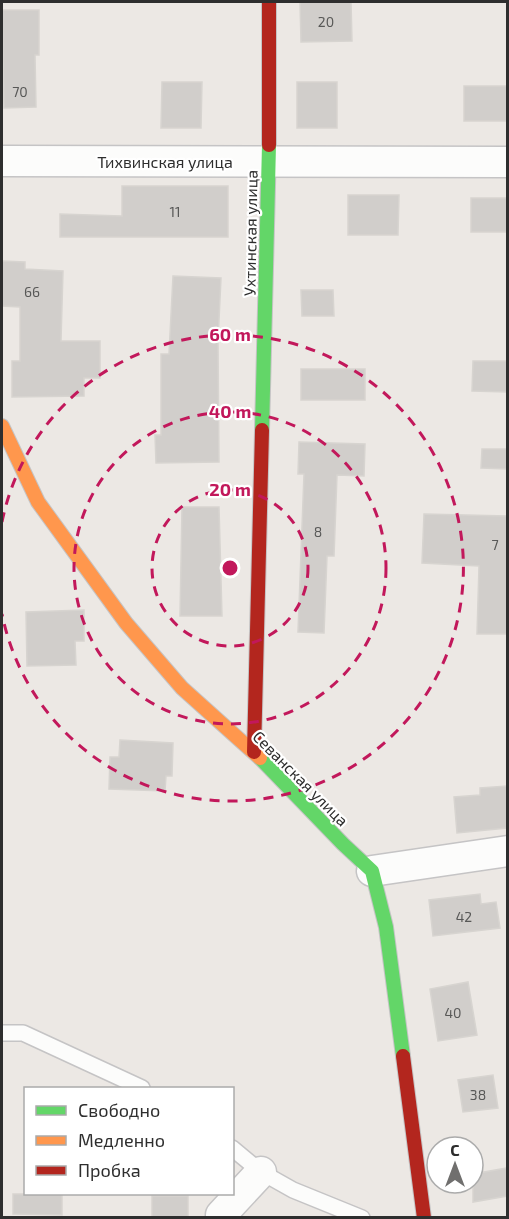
<svg xmlns="http://www.w3.org/2000/svg" width="509" height="1219" font-family="'Exo 2',sans-serif">
<style>
.building{fill:#d1cecb;stroke:#d7d4d0;stroke-width:1.5}
.lines{fill:none;stroke-linecap:round;stroke-linejoin:round}
.lane-casing{stroke:#c5c4c5;stroke-width:18}
.street-casing{stroke:#c5c4c5;stroke-width:33}
.fast-casing{stroke:#c5c4c5;stroke-width:16}
.slow-casing{stroke:#c5c4c5;stroke-width:16}
.jam-casing{stroke:#c5c4c5;stroke-width:16}
.lane{stroke:#fcfcfb;stroke-width:15}
.street{stroke:#fcfcfb;stroke-width:30}
.fast{stroke:#63d668;stroke-width:14}
.slow{stroke:#ff974d;stroke-width:14}
.jam{stroke:#b3261e;stroke-width:14}
.ring{fill:none;stroke:#c2185b;stroke-width:3;stroke-dasharray:10 8}
.labels{text-anchor:middle;dominant-baseline:central;stroke-width:4.5;stroke-linejoin:round;paint-order:stroke}
.number-label{font-size:14px;fill:#585857}
.street-label{font-size:16px;fill:#2e2e2e;stroke:#fff}
.centre{fill:#c2185b;stroke:#fff;stroke-width:3}
.ring-label{font-size:18px;text-anchor:middle;font-weight:bold;fill:#c2185b;stroke:#fff;stroke-width:4.5;stroke-linejoin:round;paint-order:stroke}
</style>
<rect width="100%" height="100%" fill="#ece8e4"/>
<!-- building -->
<path class="building" d="M300,2h51l1,39 -51,1z
M2,10h37v45h-4l1,52 -32,1z
M162,82h40l-1,46h-40z
M297,82h40v46h-40z
M464,86h43v35h-43z
M122,186h106v51h-168v-23l62,2z
M348,195h51l-1,40h-50z
M471,198h36v34h-36z
M2,261l23,1v7l38,2 -2,70h39v37h-16v18l-72,1v-36h8v-54l-18,-1z
M173,276l48,2 -3,63 1,121 -63,1 -1,-28h6v-81h8z
M301,290h32l1,26h-32z
M473,361h34v31l-35,-1z
M301,369h64v31h-64z
M299,442l66,2 -1,32 -27,-1 -3,81h-7l-3,77 -26,-1 6,-158h-6z
M482,449h25v20l-26,-1z
M182,507h37l3,109h-42z
M424,514l83,2v118h-30l2,-68 -57,-3z
M84,610v31h-9l1,24 -49,1 -1,-54z
M120,740l53,3 -1,33h-6l-1,15 -56,-2 1,-32h9z
M507,786v42l-50,5 -3,-36 26,-2v-7z
M480,894l1,10 15,-2 4,26 -67,8 -4,-36z
M468,982l9,53 -39,6 -8,-52z
M493,1075l5,33 -35,4 -5,-32z
M507,1168v28l-34,6v-28z
M13,1194h49v21l-49,-1z
M152,1196h36v22h-36z"/>
<g class="lines">
<defs>
<path id="lane" d="M2,1033h21l119,55
M232,1148l29,24 32,18 69,28"/>
<path id="street" d="M2,161l506,1
M372,871l136,-20
M221,1218v-3l40,-43"/>
<path id="fast" d="M262,430l7,-285
M260,758l83,86 29,27 14,56 17,129"/>
<path id="slow" d="M2,426l36,76 88,121 56,65 78,70"/>
<path id="jam" d="M269,2v143
M254,752l8,-322
M403,1056l21,162"/>
</defs>
<!-- lane casing -->
<use href="#lane" class="lane-casing"/>
<!-- street casing -->
<use href="#street" class="street-casing"/>
<!-- fast casing -->
<use href="#fast" class="fast-casing"/>
<!-- slow casing -->
<use href="#slow" class="slow-casing"/>
<!-- jam casing -->
<use href="#jam" class="jam-casing"/>
<!-- lane -->
<use href="#lane" class="lane"/>
<!-- street -->
<use href="#street" class="street"/>
<!-- fast -->
<use href="#fast" class="fast"/>
<!-- slow -->
<use href="#slow" class="slow"/>
<!-- jam -->
<use href="#jam" class="jam"/>
</g>
<!-- distance rings -->
<g class="ring">
<circle cx="230" cy="568" r="78"/>
<circle cx="230" cy="568" r="156"/>
<path d="M2 522A233 233 0 1 1 2 614"/>
</g>
<g class="labels">
<!-- number labels -->
<g class="number-label">
<text x="326" y="21">20</text>
<text x="20" y="91">70</text>
<text x="175" y="211">11</text>
<text x="32" y="291">66</text>
<text x="318" y="531">8</text>
<text x="495" y="544">7</text>
<text x="464" y="916">42</text>
<text x="453" y="1012">40</text>
<text x="478" y="1094">38</text>
</g>
<!-- street labels -->
<g class="street-label">
<text x="165" y="161">Тихвинская улица</text>
<text transform="translate(250 233) rotate(-89)">Ухтинская улица</text>
<text transform="translate(301 778) rotate(45)">Севанская улица</text>
</g>
</g>
<circle cx="230" cy="568" r="9" class="centre"/>
<g class="ring-label">
<text x="230" y="341">60 m</text>
<text x="230" y="418">40 m</text>
<text x="230" y="496">20 m</text>
</g>
<!-- border -->
<rect width="509" height="1219" fill="none" stroke="#2e2e2e" stroke-width="6"/>
<!-- legend -->
<rect x="24" y="1087" width="210" height="108" fill="#ffffff" stroke="#ababab" stroke-width="1.5"/>
<rect x="36" y="1106" width="30" height="9" fill="#63d668" stroke="#ababab" stroke-width="1.5"/>
<text x="78" y="1117" font-size="18" fill="#2e2e2e">Свободно</text>
<rect x="36" y="1136" width="30" height="9" fill="#ff974d" stroke="#ababab" stroke-width="1.5"/>
<text x="78" y="1147" font-size="18" fill="#2e2e2e">Медленно</text>
<rect x="36" y="1166" width="30" height="9" fill="#b3261e" stroke="#ababab" stroke-width="1.5"/>
<text x="78" y="1177" font-size="18" fill="#2e2e2e">Пробка</text>
<!-- north arrow -->
<g transform="translate(455 1165)"><circle r="28" fill="#ffffff" stroke="#ababab" stroke-width="1.5"/>
<path d="M0-4.5L10 22L0 15L-10 22Z" fill="#706f6e"/>
<text y="-9" font-size="16" font-weight="bold" text-anchor="middle" fill="#2e2e2e">С</text>
</g>
</svg>
